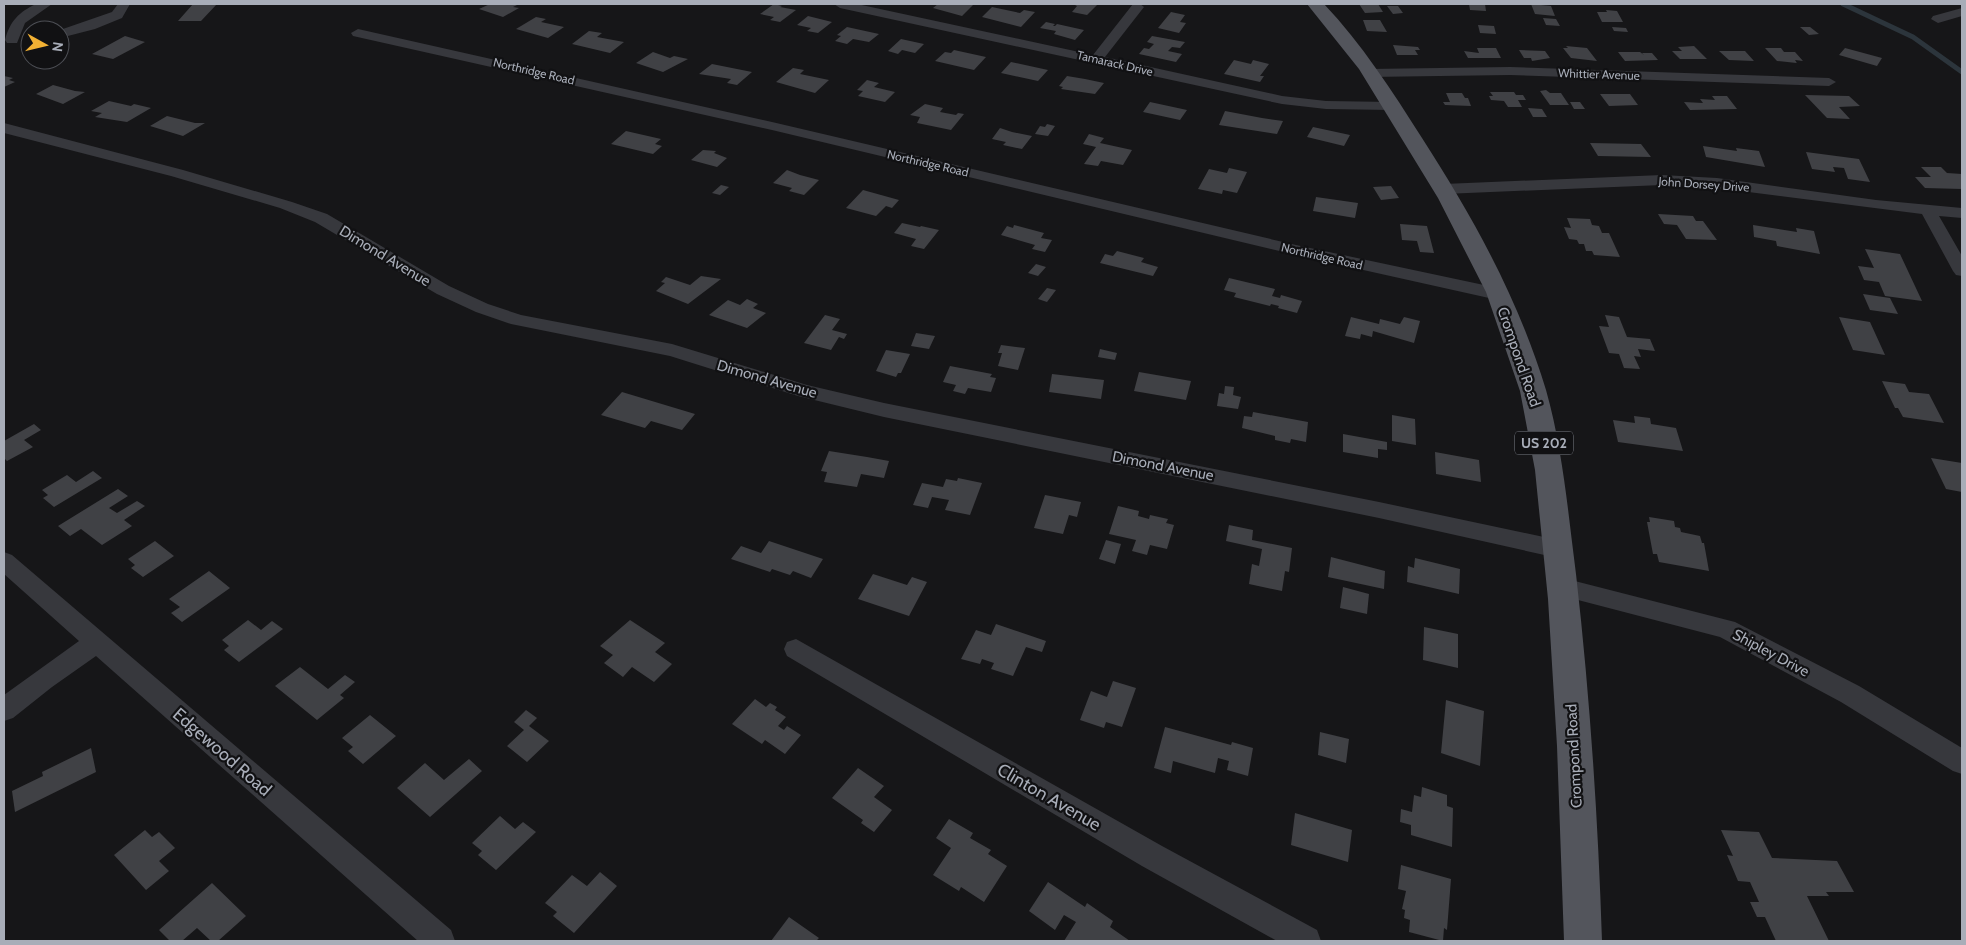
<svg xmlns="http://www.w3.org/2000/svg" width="1966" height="945" font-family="Cabin,sans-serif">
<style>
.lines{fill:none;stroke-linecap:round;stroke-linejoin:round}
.stream{stroke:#2c353c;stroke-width:5}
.building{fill:#404145}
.street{fill:#37383d;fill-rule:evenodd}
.primary{fill:#53555c;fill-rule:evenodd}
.labels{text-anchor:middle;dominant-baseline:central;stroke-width:4.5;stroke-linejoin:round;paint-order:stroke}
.far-street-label{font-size:12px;fill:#a8adb8;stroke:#111113}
.shield{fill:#111113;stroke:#7b7e86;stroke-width:1}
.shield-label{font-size:14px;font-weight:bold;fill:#a8adb8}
.street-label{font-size:15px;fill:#a8adb8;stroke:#111113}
.near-street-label{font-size:18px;fill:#a8adb8;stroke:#111113}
</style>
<rect width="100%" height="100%" fill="#161618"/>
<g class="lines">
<!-- stream -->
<path class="stream" d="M1843,4l70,33 49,35"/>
</g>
<!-- building -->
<path class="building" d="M193,4h24l-16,17h-23z
M490,4h29l-6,3 6,1 -16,9 -24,-8z
M774,4l8,2 -2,1 16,3 -16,12 -10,-2 4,-3 -14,-3z
M938,4h27l8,1 -11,11 -29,-8z
M1073,4h25l-11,11 -15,-3 5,-6z
M1359,4h19l5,8 -18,1z
M1469,4h16l1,7 -16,-1z
M1531,4l20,2 4,10 -20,-2z
M1387,6h11l5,7 -10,1z
M992,7l28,6 4,-3 11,2 -14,15 -39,-10z
M1606,10l11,1 6,11h-21l-5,-10h10z
M1171,12l14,3 -5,7 6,1 -7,10 -21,-5z
M808,16l24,6 -14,11 -11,-2 4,-3 -14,-3z
M536,17l10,2 -5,3 23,5 -16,11 -32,-9z
M1543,18l13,1 4,7 -14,-1z
M1363,20h17l7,12 -20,-1z
M1046,22l9,2 -2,2h2l2,-2 27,6 -9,10 -21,-6 2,-3 -16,-3z
M1478,25l16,1 2,8 -16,-1z
M847,27l32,7 -10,8 -16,-3 -6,5 -12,-3 6,-5 -4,-1z
M1612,27l14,1 2,4 -14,-1z
M1800,27h10l9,7 -10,1z
M589,31l13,2 -5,4 27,5 -14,11 -38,-9z
M125,36l20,6 -32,17 -21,-5z
M1152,36l33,6 -5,6 -8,-1 -4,4 14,3 -6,8 -37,-8 5,-6 5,1 5,-5 -7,-2z
M901,39l23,5 -9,9 -13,-3 -4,4 -10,-3z
M1393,45l25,2 2,3h-5l3,5h-21z
M1566,46l21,2 10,13 -26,-3 -8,-10h5z
M1694,46l13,13h-27l-8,-8h10l-4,-4z
M1477,48h19l5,10h-33l-4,-7 15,2z
M1765,48h16l3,4h11l8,9 -8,-1 2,3 -20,-2z
M1845,48l37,10 -5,8 -38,-11z
M954,50l32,7 -12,13 -39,-9 10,-9 6,1z
M1519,50l26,1 5,7 -18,3 -1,-3h-7z
M1719,51h26l9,10 -25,-1z
M653,52l17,6 4,-2 14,3 -25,13 -27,-9z
M1618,52h22l4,3 -2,-2h10l6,7 -33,1z
M1234,60l17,4 2,-4 16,4 -9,12h4l-4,6 -36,-8z
M1011,62l37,8 -10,11 -37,-8z
M712,64l40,8 -15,13 -10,-2 4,-4 -32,-5z
M793,68l11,2 -4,4 29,6 -14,13 -39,-11z
M4,76l9,2 -4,2 6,2 -11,5z
M1067,76l18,3 19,4 -9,11 -34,-5 2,-2 -4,-1z
M867,80l12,3 -5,4 21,5 -10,10 -27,-6 5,-5 -6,-1z
M53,85l22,6 10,1 -22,12 -27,-10z
M1546,90l4,3h11l8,12h-19l-10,-14z
M1490,92h24l2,3h7l3,5h-8l4,7h-14l-4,-6 -13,-1 -2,-4h4z
M1446,93h16l3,5h3l3,8 -26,-1 -2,-3h7z
M1600,94h30l8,11 -29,1z
M1805,95l44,1 11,10 -21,1 11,12 -23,-1z
M1712,96h15l10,13 -47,1 -6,-8 19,1 -3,-4 15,1z
M109,101l22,5 3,-2 17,4 -24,14 -32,-5 7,-4 -11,-2z
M1150,102l37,8 -7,10 -37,-8z
M1570,102h10l5,7h-11z
M925,104l18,4 -3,4 16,3 2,-2 6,1 -13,16 -34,-7 3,-6 -10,-2z
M1528,108l14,1 5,8h-14z
M1225,111l37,7 21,3 -6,13 -58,-9z
M167,116l28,7h10l-22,13 -33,-10z
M1047,124l8,2 -7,10 -13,-2 5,-8 5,1z
M1313,127l37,8 -6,11 -37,-9z
M1000,128l12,4 20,4 -10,13 -19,-4 3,-3 -14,-3z
M626,131l35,8 -6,5 7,2 -9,8 -42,-10z
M1089,134l15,4 -4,5 32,7 -9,15 -22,-4 -3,5 -14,-2 12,-17 -13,-3z
M1590,143l51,1 10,13 -53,-1z
M1703,146l34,5 -1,-3 23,3 6,16 -59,-10z
M703,150l13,1 -2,2 13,5 -10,9 -26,-7z
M1806,152l53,7 11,23 -22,-3 -4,-11 -11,-1 2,5 -23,-3z
M1921,167h20l6,6 15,1v15l-37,-1 -10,-11h16z
M1229,168l18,4 -10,21 -14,-3 -1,4 -24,-5 11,-20 18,4z
M787,170l13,5 19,5 -15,15 -15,-4 3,-3 -19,-5z
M721,185l8,2 -9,8 -8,-2z
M1391,186l8,12 -18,2 -8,-13z
M863,190l36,10 -7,8 -6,-2 -10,10 -30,-8z
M1316,197l42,6 -3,15 -42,-7z
M1658,214l35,2 3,5h7l14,19 -31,-1 -9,-14 -13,-1z
M1567,218l23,1 2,6 7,1 3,7h7l11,24 -26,-2 -2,-4h-6l-2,-7h-5l-2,-4 -8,-1 -5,-12 7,1z
M902,223l18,4 1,-1 18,4 -15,19 -13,-3 5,-7 -22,-6z
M1400,224l27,2 7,27 -14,-1 -3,-11 -15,-1z
M1014,225l30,8 -3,5 11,2 -7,12 -13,-3 3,-4 -34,-10 6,-9 6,2z
M1753,225l44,7 -1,-4 18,3 6,23 -43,-8 -1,-5 -22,-4z
M1865,249l35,5 22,47 -37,-5 -6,-14 -15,-2 -6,-14 16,2z
M1117,251l27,7 -3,4 17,5 -5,9 -53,-13 5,-9 8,2z
M1036,264l10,3 -8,9 -10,-3z
M701,276l20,3 -33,25 -32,-13 9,-8 -4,-1 5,-5 24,8z
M1229,278l46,11 -3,7 8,2 1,-3 21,6 -5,12 -19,-5 1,-2 -8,-2 -1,2 -36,-9 2,-4 -12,-3z
M1047,288l9,2 -9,12 -9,-3z
M1863,294l27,4 8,16 -28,-4z
M747,299l11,5 -5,4 13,5 -19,15 -38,-13 19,-15 12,5z
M825,315l15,4 -8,11 15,4 -3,5 -5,-2 -8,13 -27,-7z
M1605,315l14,2 8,20 23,2 5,12 -17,-2 3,8 -7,-1 6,13 -16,-1 -5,-14 -10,-1 -10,-27 10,1z
M1351,317l28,7 1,-5 20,5 4,-7 16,4 -6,22 -41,-12 -1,6 -11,-3 -1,5 -15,-3z
M1839,317l31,5 15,33 -32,-5z
M916,333l19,3 -6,13 -18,-3z
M1001,345l24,3 -7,22 -20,-4 4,-13h-4z
M1100,349l17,4 -2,7 -17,-3z
M886,350l24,4 -9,19h-3l-2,4 -20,-6z
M950,366l42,8 -2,3 6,1 -5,14 -23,-4 -3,6 -12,-3 3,-6 -13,-3z
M1139,372l52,9 -5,19 -52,-9z
M1052,374l52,6 -3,19 -52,-7z
M1882,381l23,3 4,8 20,2 15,29 -41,-6 -5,-9h-3z
M1225,386l9,1 -1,8 8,2 -3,12 -21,-3 2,-13 5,1z
M622,392l73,22 -13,16 -31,-9 -6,7 -44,-13z
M1253,412l55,10 -2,20 -15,-3 -1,4 -15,-3v-4l-33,-8 2,-12 8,1z
M1392,415l23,4 1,26 -24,-4z
M1634,416l16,2 1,6 25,4 7,23 -65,-9 -5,-22 22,3z
M34,424l7,6 -17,10 9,7 -26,14 -3,-3v-17z
M1343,434l44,8v8l-9,-1v9l-35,-6z
M829,451l38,6 22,4 -5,17 -23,-4 -4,13 -33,-5 3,-10 -6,-1z
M1435,452l44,8 2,22 -45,-8z
M1931,458l31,5v29l-16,-3z
M93,471l9,7 -48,29 -11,-9 5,-3 -6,-5 25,-15 9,7z
M958,478l24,5 -12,32 -25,-5 4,-10 -17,-3 -4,11 -15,-3 9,-22 21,4 3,-8 11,2z
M118,489l10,7 -19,12 8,5 20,-12 8,5 -21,14 8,6 -30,19 -21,-16 -11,7 -12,-10z
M1045,495l36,7 -4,15 -8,-2 -6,19 -29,-6z
M1118,506l21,5 -1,5 11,3 1,-4 18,4 -2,4 8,2 -7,24 -17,-4 -3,10 -15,-4 4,-11 -27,-6z
M1649,517l25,4 1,6 5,1 1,4 19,4 2,7h2l5,28 -50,-9 -2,-8h-4l-6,-32h3z
M1229,525l24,5 -1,10 40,8 -3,24 -4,-1 -3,20 -33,-7 3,-20 7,2 3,-17 -36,-8z
M1106,540l15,4 -6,20 -16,-5z
M155,541l19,15 -31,21 -12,-9 4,-3 -7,-6z
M769,541l54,18 -12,19 -18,-7 -3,4 -18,-6 -2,3 -39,-13 10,-13 20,7z
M1331,557l54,14 -1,18 -56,-12z
M1415,558l45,11 -1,25 -52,-12 1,-16 6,2z
M209,571l21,17 -48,34 -11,-9 9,-6 -11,-8z
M873,574l34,11 5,-8 15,5 -18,34 -51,-17z
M1343,587l26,7 -2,20 -27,-6z
M248,620l13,10 11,-9 11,8 -44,33 -15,-12 5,-4 -7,-6z
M630,620l35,23 -10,9 17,12 -18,18 -22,-15 -9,10 -19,-14 9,-8 -13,-9z
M996,624l50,17 -4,11 -16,-5 -13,29 -22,-7 3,-6 -12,-4 -2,5 -19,-5 15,-29 15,5z
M1424,627l34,7v34l-35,-8z
M300,667l28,22 17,-14 10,7 -15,13 4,3 -27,22 -42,-34z
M1113,681l23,7 -14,39 -16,-5 -2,6 -24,-8 11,-29 16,6z
M755,699l11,8 4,-4 7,4 -2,3 11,7 -8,9 6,4 3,-4 14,9 -16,19 -20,-14 -3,4 -30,-20z
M1446,700l38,11 -4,55 -39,-13z
M526,710l11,8 -8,8 20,15 -22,21 -20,-16 17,-16 -10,-8z
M370,715l26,21 -33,28 -15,-13 5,-4 -11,-9z
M1165,727l66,18 1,-3 21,6 -5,28 -21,-6 2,-9 -11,-3 -3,15 -42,-12 -2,12 -17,-5z
M1320,732l29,7 -3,24 -28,-8z
M91,748l5,24 -81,40 -3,-21 31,-15 -1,-4z
M469,759l13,12 -52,46 -33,-29 28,-25 19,17z
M858,768l26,18 -10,11 18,13 -18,22 -13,-9 2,-3 -31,-22z
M1422,787l25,8v11l6,2 -1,39 -41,-12v-10l-11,-3 1,-13 11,3 2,-17 7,2z
M1295,813l57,17 -4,32 -57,-17z
M500,816l15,13 8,-7 13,10 -40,38 -18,-15 4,-4 -10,-8z
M949,819l24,14 -3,5 21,12 -3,4 19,12 -23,36 -23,-15 -2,4 -26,-16 18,-27 -15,-10z
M145,830l7,7 7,-5 16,16 -16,13 10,10 -23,19 -32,-35z
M1721,830l38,2 13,26 65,3 17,31h-28l3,4h-22l22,45h-53l-11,-24h-8l-7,-15h9l-9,-20 -12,-1 -11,-26 6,1z
M1401,865l50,14 -4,51 -3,-2 -1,13 -34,-9 1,-12 -6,-2 1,-8 -3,-1 4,-18 -8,-2z
M600,872l17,14 -43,47 -21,-17 4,-4 -12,-9 27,-28 15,11z
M1048,882l37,25 2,-4 26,18 -3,6 20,14h-66l12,-19 -12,-7 -9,15 -26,-19z
M212,883l34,33 -28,25h-7l-14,-13 -15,13h-12l-11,-11z
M789,917l30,21 -3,3h-45z"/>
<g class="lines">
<!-- street -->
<path class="street" d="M36,4h16l-27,19 -8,20h-10l-2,-3c5,-19 14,-28 31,-36z
M118,4h12l-8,14 -27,11 -35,9v-8l52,-18z
M834,4h23l236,51 40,-51h7l4,3 -39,50 177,39 44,5 65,1 7,4 -7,4 -65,-1 -44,-5 -442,-96z
M1962,8v8l-24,7 -7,-4 2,-3z
M358,29l414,93 524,123 202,43 6,2 3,4 -3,4 -6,2 -202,-45 -524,-125 -419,-94 -2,-3z
M1510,67l319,11 7,4 -7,4 -319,-11 -141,2 -7,-4 7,-4z
M4,123l179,47 109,32 35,12 122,72 39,18 33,11 151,29 135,41 77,18 495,99 179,38 8,3 3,6 -3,6 -8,3 -179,-40 -495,-101 -86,-21 -128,-40 -159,-32 -35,-12 -39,-18 -122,-72 -35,-14 -109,-32 -167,-43z
M1662,175l55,3 159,22 86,8v10l-23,-2 23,40v20l-6,-1 -3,-4 -31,-57 -205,-26 -55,-3 -218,9 -8,-5 8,-5z
M4,552l8,3 439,375 4,11h-37l-322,-285 -44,31 -39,31 -9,3v-26l75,-54 -75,-67z
M1563,578l172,44 124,64 103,62v26l-9,-3 -112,-69 -121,-65 -165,-43 -4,-7 4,-7z
M796,639l366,207 155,84 4,11h-44l-135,-75 -355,-210 -3,-7 3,-7z"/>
<!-- primary -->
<path class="primary" d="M1307,4h17c38,40 68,87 98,134 51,79 97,162 124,252 17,60 22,123 30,184 14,122 22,245 26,367h-38l-7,-195 -9,-147 -13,-129 -15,-79 -34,-99 -48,-94 -79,-129z"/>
</g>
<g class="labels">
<!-- far-street labels -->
<g class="far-street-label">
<text transform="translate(1115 63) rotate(13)">Tamarack Drive</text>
<text transform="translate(534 71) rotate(13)">Northridge Road</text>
<text transform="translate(1599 74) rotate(2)">Whittier Avenue</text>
<text transform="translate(928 163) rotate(13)">Northridge Road</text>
<text transform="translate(1704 184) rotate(4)">John Dorsey Drive</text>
<text transform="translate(1322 256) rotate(13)">Northridge Road</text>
</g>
<!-- shield labels -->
<rect class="shield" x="1515" y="431.5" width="58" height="23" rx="4"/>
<g class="shield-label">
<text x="1544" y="443">US 202</text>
</g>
<!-- street labels -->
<g class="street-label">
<text transform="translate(385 256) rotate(31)">Dimond Avenue</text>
<text transform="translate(1519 357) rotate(71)">Crompond Road</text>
<text transform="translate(767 379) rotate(16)">Dimond Avenue</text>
<text transform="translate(1163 466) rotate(11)">Dimond Avenue</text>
<text transform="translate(1771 653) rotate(28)">Shipley Drive</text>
<text transform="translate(1574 756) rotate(-93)">Crompond Road</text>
</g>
<!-- near-street labels -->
<g class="near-street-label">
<text transform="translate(222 752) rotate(41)">Edgewood Road</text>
<text transform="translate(1049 797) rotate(30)">Clinton Avenue</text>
</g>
</g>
<!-- border -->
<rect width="1966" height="945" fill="none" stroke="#a8adb8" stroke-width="10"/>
<!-- north arrow -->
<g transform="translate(45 45) rotate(98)"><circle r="24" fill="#111113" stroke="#4d4f55"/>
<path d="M0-4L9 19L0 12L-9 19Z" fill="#f2b134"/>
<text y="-8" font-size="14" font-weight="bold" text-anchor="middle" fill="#a8adb8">N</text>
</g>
</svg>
